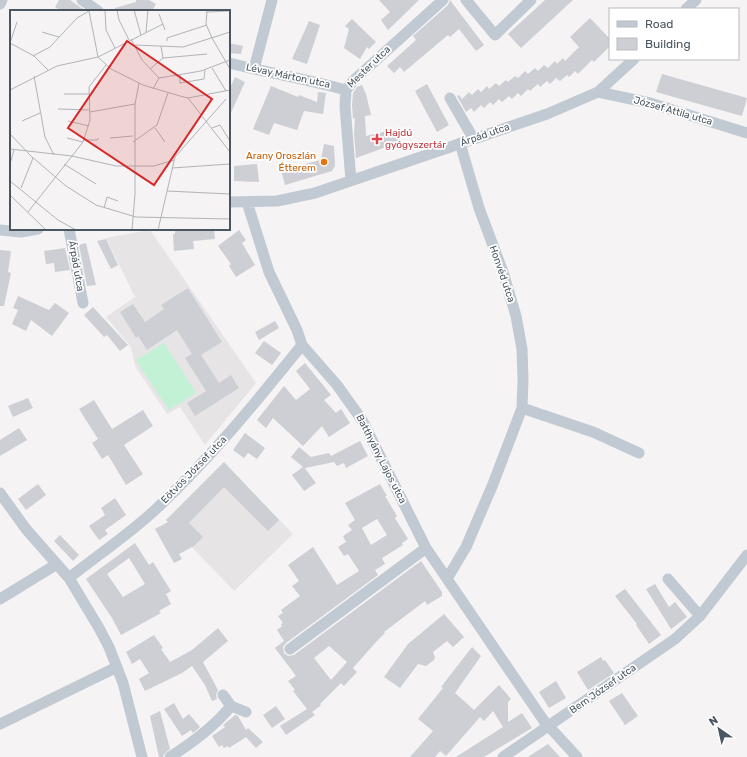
<svg xmlns="http://www.w3.org/2000/svg" width="747" height="757" font-family="Rubik,sans-serif">
<style>
.education{fill:#e6e4e5}
.green{fill:#c3f1d5}
.building{fill:#cdcfd5;fill-rule:evenodd}
.lines{fill:none;stroke-linecap:round;stroke-linejoin:round}
.minor{stroke:#c1cad2;stroke-width:11}
.health-dot{fill:#e0444e;stroke:#fff;stroke-width:1.5}
.food-dot{fill:#e8710a;stroke:#fff;stroke-width:1.5}
.labels{text-anchor:middle;dominant-baseline:central;stroke-width:3.5;stroke-linejoin:round;paint-order:stroke}
.street-label{font-size:10px;fill:#4a5661;stroke:#fff}
.health-label{font-size:10px;fill:#be3a42;stroke:#fff;text-anchor:start}
.food-label{font-size:10px;fill:#c56008;stroke:#fff;text-anchor:end}
.inset-road{fill:none;stroke:#b1b4b9;stroke-width:1}
.view{fill:#d62828;fill-opacity:0.15;stroke:#d62828;stroke-width:2}
.inset-edge{fill:none;stroke:#4a5661;stroke-width:2}
</style>
<rect width="100%" height="100%" fill="#f5f3f3"/>
<!-- education -->
<path class="education" d="M150,230l106,153 -51,62 -25,-38 -13,7 -32,-48 -4,-19 -25,-30 29,-20 -29,-59z
M224,462l69,72 -59,57 -68,-71z"/>
<!-- green -->
<path class="green" d="M164,343l32,50 -27,17 -33,-50z"/>
<!-- building -->
<path class="building" d="M59,0h11l16,11h-24l-7,-4z
M136,0h13l7,4 -4,7h-37v-3l21,-6z
M379,0h40l-31,30 -7,-10 9,-8z
M450,0l34,45 -8,6 -17,-22 -9,8 -2,-2 -44,37 -4,-5 -6,6 -7,-7 29,-26 -3,-4 35,-31z
M545,0h28l-52,48 -13,-14z
M590,18l20,21v7l-16,16 -2,-2 -14,14 -3,-3 -6,6 -2,-2 -7,6 -4,-3 -6,6 -3,-3 -7,6 -2,-3 -8,7 -2,-2 -7,7 -3,-3 -6,6 -3,-3 -7,6 -3,-3 -6,6 -3,-3 -6,6 -3,-3 -7,7 -3,-4 -5,4 -9,-16 2,-1 3,4 7,-7 3,3 6,-6 3,3 6,-6 2,3 7,-6 3,3 7,-6 2,2 7,-6 3,2 7,-7 3,3 7,-6 3,3 6,-6 4,3 7,-7 2,3 6,-6 2,3 14,-14 -9,-10z
M352,19l24,23 -7,7 -2,-2 -7,12 -16,-11 5,-19 -4,-3z
M309,21l11,4 -13,39 -15,-5z
M229,43l14,3 -2,8 -12,-1z
M662,74l85,24 -5,18 -86,-24z
M235,77l10,5 -16,35v-27z
M427,84l22,41 -12,7 -22,-41z
M362,85l4,9 5,21 -6,1 1,20 30,-7 4,13 -44,16 -2,-25 1,-15 -2,1 -1,-13 1,-13 4,-6z
M271,86l27,11 1,-2 18,7 1,-10 8,1 -3,21 -19,-3 -7,19 -23,-7 -5,12 -16,-6z
M324,144l10,2 1,20 -3,5 -47,14 -4,-15 40,-10z
M257,164l2,18 -25,-1v-15z
M175,229h39l1,10 -22,2 1,8 -20,2 -1,-17h2z
M239,230l7,10 -4,3 13,22 -19,12 -7,-11 2,-2 -13,-18z
M106,239l12,26 -7,4 -14,-28z
M86,243l10,42 -9,1 -8,-41z
M65,248l5,22 -15,2 -1,-9 -8,1 -2,-13z
M0,250l11,1 -3,21 3,1 -7,33h-4z
M188,288l34,54 -21,13 18,28 12,-8 8,13 -44,28 -8,-13 19,-12 -21,-33 7,-4 -15,-24 -30,20 -9,-14 -2,2 -16,-26 13,-8 12,18 19,-13 -3,-4z
M18,296l31,14 6,-7 14,10 -17,23 -21,-16 -5,11 -14,-7 6,-14 -5,-2z
M93,307l35,38 -8,6 -13,-16 -3,2 -20,-22z
M275,321l4,7 -20,12 -4,-8z
M264,341l17,12 -9,12 -17,-12z
M305,363l26,32 -7,5 12,13 5,-4 9,14 -21,14 -7,-11 -19,20 -30,-28 -7,10 -9,-8 27,-34 12,14 14,-11 -14,-18z
M28,398l5,10 -20,9 -5,-11z
M94,400l18,29 31,-19 10,16 -29,19 19,29 -17,11 -18,-30 -6,4 -10,-16 6,-4 -19,-30z
M19,428l8,12 -27,16v-16z
M245,433l20,15 -8,11 -9,-6 -4,5 -11,-8z
M360,441l8,15 -22,12 -2,-5 -7,3 -3,-4 -29,6 -1,-1 12,16 -12,8 -12,-16 11,-8 -12,-10 8,-10 12,10 18,-4 2,3z
M224,462l55,58 -11,11 -44,-44 -35,36 14,14 -9,9 -15,8 3,5 -8,4 -19,-34 13,-7 -2,-2z
M38,484l8,11 -20,15 -8,-11z
M380,484l7,12h-2l12,20 -2,2 13,21 -6,4 1,2 -21,13 3,6 -10,6 3,5 -92,68 -3,4 1,6 4,3 6,-1 127,-94 21,31v4l-15,9 -2,-4 -41,31 1,1 -9,9 -23,26 4,4 -13,14 -3,-3 -21,21 1,1 -9,7 3,3 -29,20 -6,-9 27,-17 -14,-18 2,-1 -7,-9 8,-5 -21,-28 9,-7 -7,-11 5,-4 -1,-2 2,-1 -5,-7 5,-3 -2,-3 19,-14 -8,-10 7,-5 -11,-16 25,-18 24,38 22,-14 -11,-17 -4,2 -6,-9 8,-5 -3,-6 9,-6 -4,-5 7,-5 -10,-17zM377,519l10,16 -16,10 -9,-17zM329,646l18,16 -16,18 -17,-22z
M115,498l11,17 -21,15 3,4 -9,6 -10,-14 16,-11 -4,-7z
M60,535l19,20 -6,6 -19,-20z
M135,543l14,22 4,-3 18,29 -5,3 5,10 -12,7 2,2 -40,22 -9,-17 -26,-39zM129,558l16,26 -22,13 -16,-23z
M655,584l14,23 6,-5 12,15 -16,12 -25,-40z
M625,589l36,46 -12,9 -13,-19 1,-1 -22,-28z
M444,614l20,23 -11,10 -6,-6 -14,11 2,5 -1,3 -8,6 -8,-2 -18,24 -16,-11 24,-33z
M218,628l10,13 -25,21 15,28 -2,5 1,4 -5,2 -7,-16 -13,-19 -10,7 -37,18 -6,-12 10,-6 -9,-14 -8,5 -6,-12 28,-17 9,13 -2,1 9,13 22,-12z
M472,647l9,9 -26,37 19,17 25,-25 12,14 -3,3v20l14,-9 10,15 -48,29h-28l47,-30 -10,-16 -9,10 -4,-4 -34,39 -6,-5 -5,6h-25l23,-26 -15,-12 25,-31 -2,-1z
M601,657l2,4 2,-1 9,13 -26,17 -11,-18z
M556,681l10,17 -17,10 -10,-16z
M622,693l16,23 -13,9 -16,-24z
M174,703l9,16 6,-5 11,13 -7,6 -2,-3 -9,6 -18,-27z
M276,706l9,13 -13,9 -9,-13z
M160,711l10,38 -6,5 -1,3h-4l-9,-41z
M235,715l3,1 8,14 2,-2 15,14 -7,6 -10,-11 -17,11 -1,-2 -4,2 -2,-3 -3,2 -7,-11 13,-9 -2,-2z
M548,744l12,13h-32z"/>
<g class="lines">
<!-- minor -->
<path class="minor" d="M82,0l16,11
M466,0l29,35 36,-35
M0,4l2,-4
M686,9l10,-9
M229,63c39,10 79,16 117,27
M254,69l18,-69
M598,92l52,11 97,30
M450,98l23,40
M351,181l-6,-75 1,-16 8,-10 89,-80
M229,202l48,-1 38,-8 232,-79 51,-22 36,-33
M247,202l22,70 28,58 5,15 35,40 25,35 64,128 118,173 33,36
M69,229l14,74
M0,230l21,2 17,-3
M522,408l71,24 46,21
M0,493l26,36 43,49 30,50 10,19 14,36 19,74
M69,578c29,-23 59,-43 86,-68 54,-50 101,-108 147,-165
M447,579l19,-32 27,-63 29,-76 1,-28 -1,-31 -6,-33 -13,-44 -24,-64 -19,-65
M668,579l32,37
M0,599l57,-35
M290,649l136,-101
M231,706l15,6
M0,724l117,-57
M170,757c22,-14 44,-30 61,-51l-8,-11
M503,757l172,-118 25,-23 47,-61"/>
</g>
<!-- markers -->
<path class="health-dot" d="M375 133h4v4h4v4h-4v4h-4v-4h-4v-4h4z"/>
<circle class="food-dot" cx="324" cy="162" r="4"/>
<g class="labels">
<!-- street labels -->
<g class="street-label">
<text transform="translate(369 67) rotate(-44)">Mester utca</text>
<text transform="translate(288 76) rotate(12)">Lévay Márton utca</text>
<text transform="translate(673 111) rotate(16)">József Attila utca</text>
<text transform="translate(485 135) rotate(-19)">Árpád utca</text>
<text transform="translate(76 266) rotate(80)">Árpád utca</text>
<text transform="translate(502 274) rotate(71)">Honvéd utca</text>
<text transform="translate(381 459) rotate(63)">Batthyány Lajos utca</text>
<text transform="translate(194 470) rotate(-46)">Eötvös József utca</text>
<text transform="translate(603 689) rotate(-35)">Bem József utca</text>
</g>
<!-- health labels -->
<g class="health-label">
<text x="385" y="133">Hajdú<tspan x="385" dy="12">gyógyszertár</tspan></text>
</g>
<!-- food labels -->
<g class="food-label">
<text x="316" y="156">Arany Oroszlán<tspan x="316" dy="12">Étterem</tspan></text>
</g>
</g>
<!-- overview -->
<g transform="translate(10 10)">
<rect width="220" height="220" fill="#f5f3f3"/>
<path class="inset-road" d="M95,0l1,20 9,18M107,0l2,10 10,20M124,0l7,25M197,0l-1,14 6,14 18,31M79,1l9,46M197,2l23,-1M149,4l6,16M7,12l-7,21 24,13 14,14M32,22l17,5M136,22l2,-22M121,29l11,21 17,18M157,31v-3l40,-13M125,35l48,2 47,-15M151,36l2,12M23,46l17,-9 27,-29 12,-7M88,47l13,12 32,16 37,11 8,2 42,-8M202,58l14,23M140,59l13,-11 44,-4M170,65v8l24,-4 1,-9M24,66l11,61 9,18M143,79l6,-11 42,-7 29,-11M0,80l47,-24 41,-9 65,-33M54,84h25M178,88l42,54M48,99l32,1M80,102l45,-8M12,111l18,-8M58,111l21,5M145,118l10,14M202,118l8,-3 10,16M0,124l21,22 35,30 30,19 40,12 94,2M57,128l16,4M100,128l23,-2M74,130h13l2,-2M123,132l24,-17 11,-32M0,139l62,7 44,10h38l20,-6M0,154l4,-14M54,154l32,20M162,158l58,-4M0,171l48,39 18,10M11,178l12,-30M157,181l63,3M0,185l36,35M94,198l3,-11 11,4M18,202l55,-70 7,-22 -1,-33 17,-22M122,220l3,-36v-90l4,-21M148,220l17,-73 51,-58"/>
<path class="view" d="M117,31l85,58 -58,86 -86,-57z"/>
<rect width="220" height="220" class="inset-edge"/>
</g>
<!-- legend -->
<rect x="609" y="8" width="130" height="52" fill="#ffffff" stroke="#b7bbc0"/>
<rect x="617" y="21" width="20" height="6" fill="#c1cad2" stroke="#b7bbc0"/>
<text x="645" y="28" font-size="12" fill="#4a5661">Road</text>
<rect x="617" y="38" width="20" height="12" fill="#cdcfd5" stroke="#b7bbc0"/>
<text x="645" y="48" font-size="12" fill="#4a5661">Building</text>
<!-- north arrow -->
<g transform="translate(719 729) rotate(326)" stroke="#ffffff" stroke-width="3" paint-order="stroke">
<path d="M0-3L7 15L0 10L-7 15Z" fill="#4a5661"/>
<text y="-6" font-size="11" font-weight="bold" text-anchor="middle" fill="#4a5661">N</text>
</g>
</svg>
